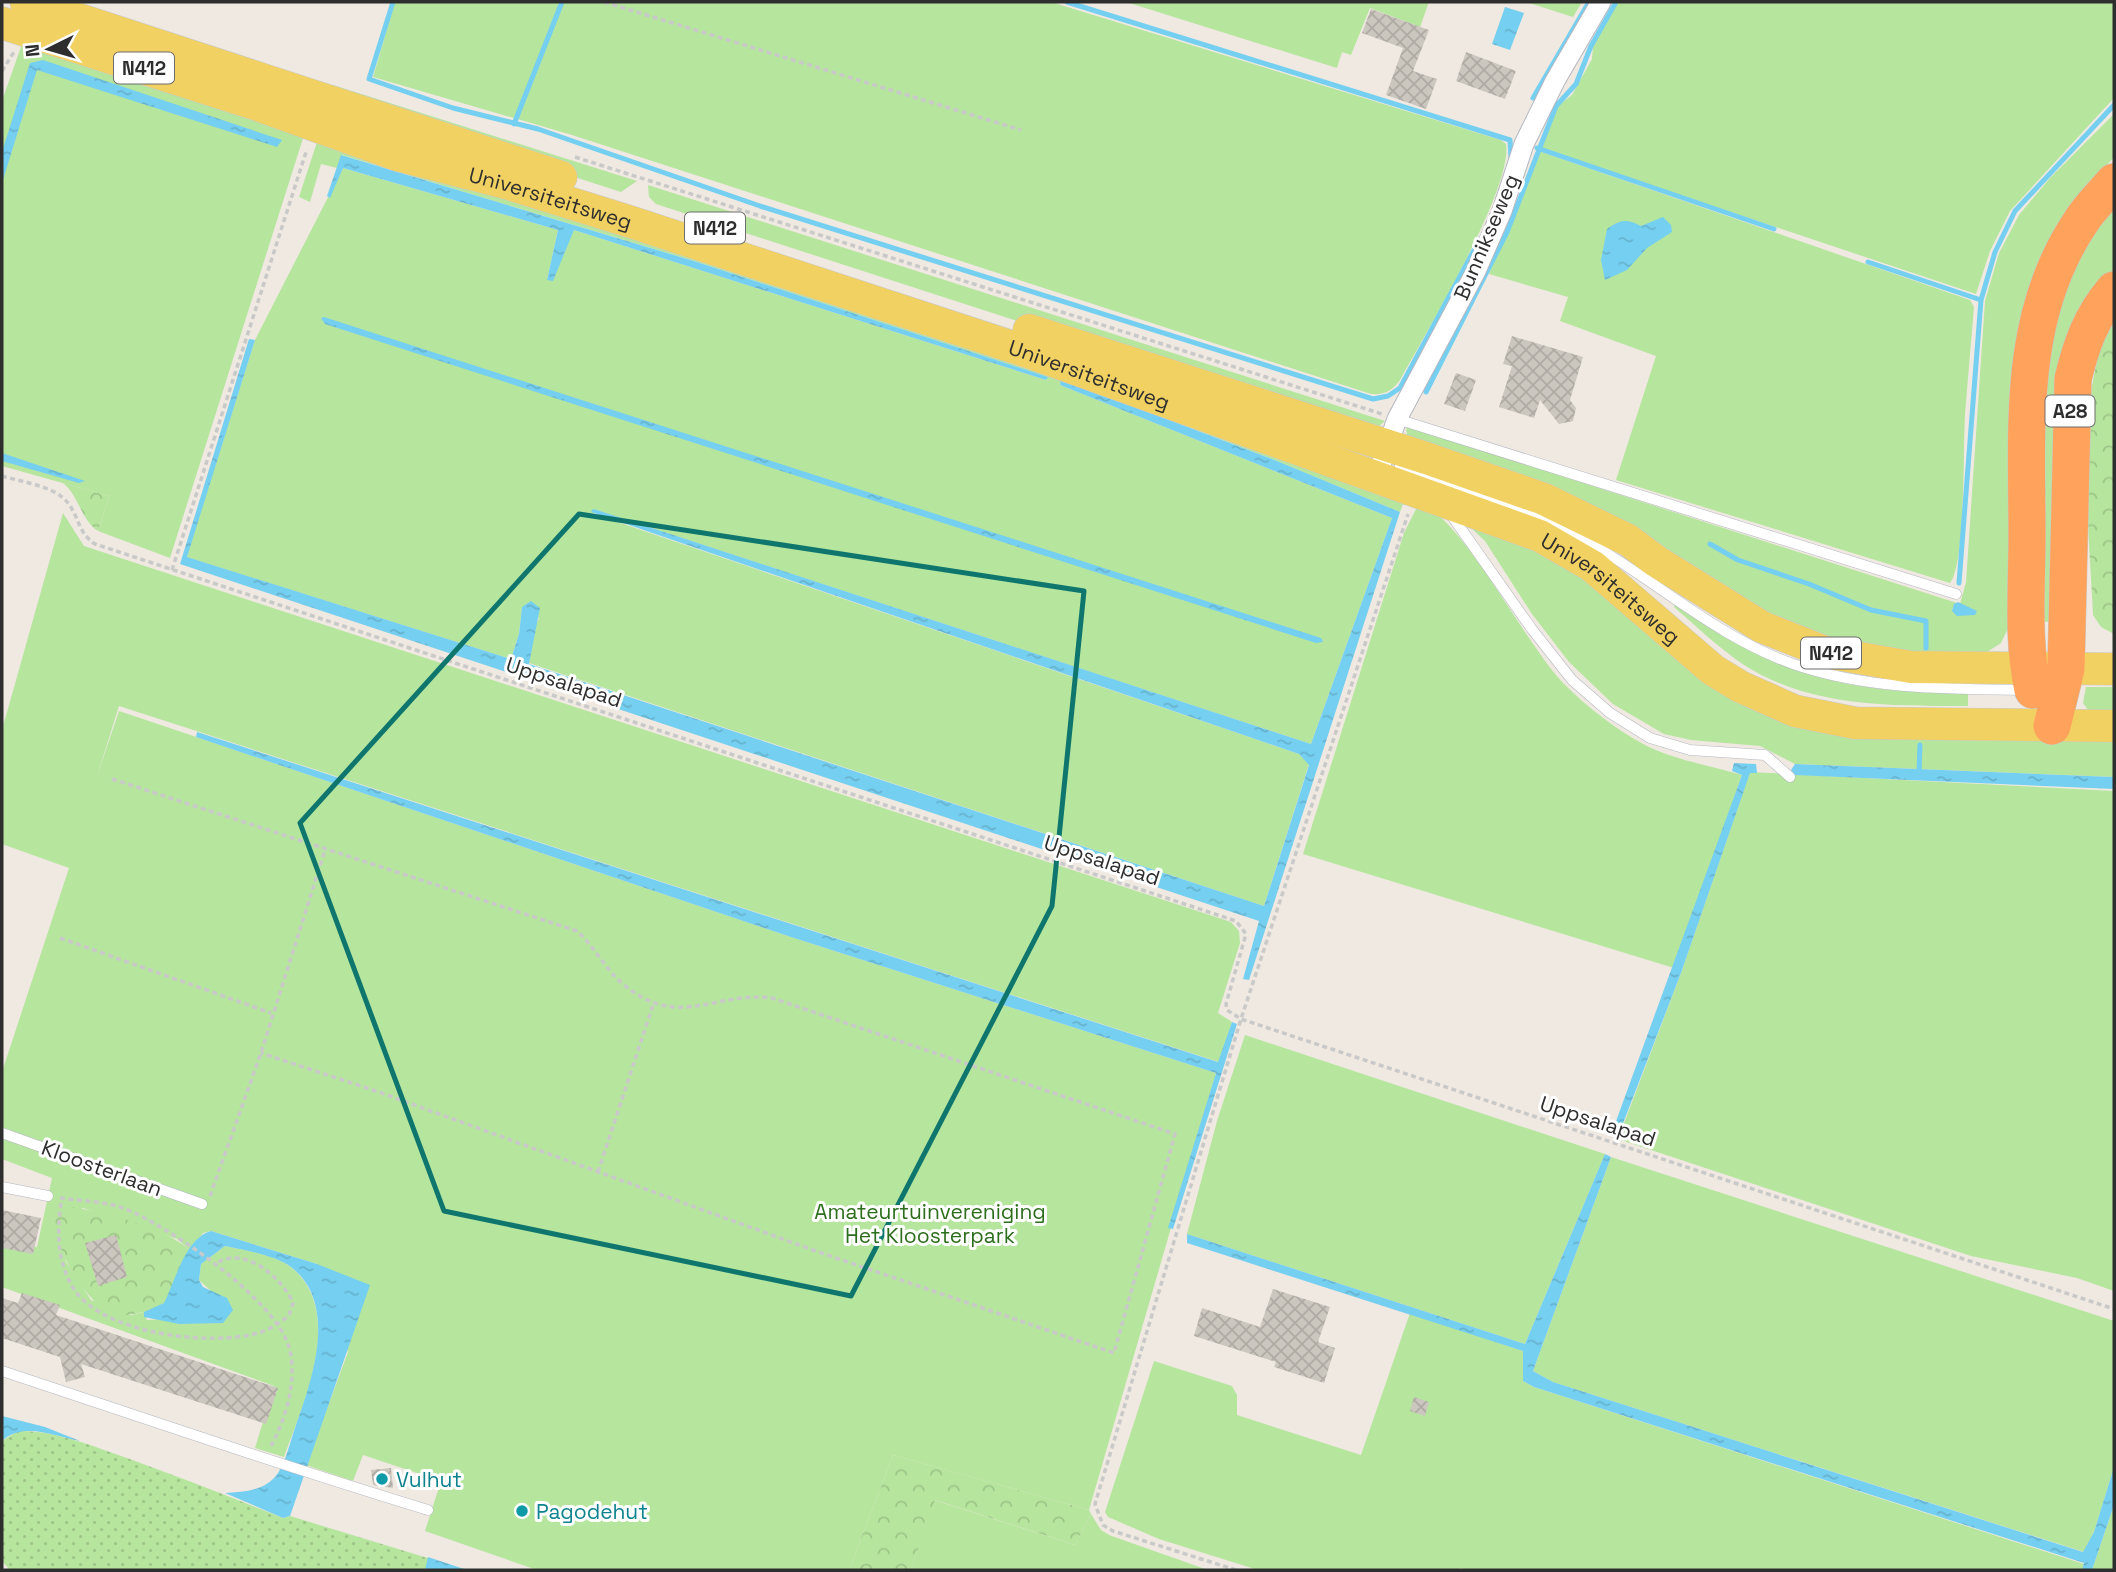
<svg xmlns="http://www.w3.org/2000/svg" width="2116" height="1572" font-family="'Space Grotesk',sans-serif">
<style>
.grass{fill:#b6e59e}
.forest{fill:url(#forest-crowns)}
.park{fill:url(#park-dots)}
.water{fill:url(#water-ripples)}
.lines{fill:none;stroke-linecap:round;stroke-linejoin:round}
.stream{stroke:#75cff0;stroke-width:5}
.building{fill:url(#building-cross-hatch)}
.lane-casing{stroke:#b4b7c1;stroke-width:11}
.street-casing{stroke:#b4b7c1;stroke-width:21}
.primary-casing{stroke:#c9c9c9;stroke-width:33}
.highway-casing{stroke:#c9c9c9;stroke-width:38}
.path{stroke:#c9c9c9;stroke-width:3.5;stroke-dasharray:5 3.5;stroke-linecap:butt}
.lane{stroke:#fff;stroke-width:10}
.street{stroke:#fff;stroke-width:19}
.primary{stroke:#f2d163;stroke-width:32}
.highway{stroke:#ffa35c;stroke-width:37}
.marked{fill:none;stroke:#0f766e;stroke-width:5;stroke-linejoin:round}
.culture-dot{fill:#0f9aa8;stroke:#fff;stroke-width:2.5}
.labels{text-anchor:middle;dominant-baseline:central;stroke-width:6;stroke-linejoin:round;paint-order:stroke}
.shield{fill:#fff;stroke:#6d6d6d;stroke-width:2}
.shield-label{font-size:19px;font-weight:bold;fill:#2e2e2e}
.street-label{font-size:21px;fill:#2e2e2e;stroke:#fff}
.park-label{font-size:21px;fill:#2c6e1b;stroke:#fff}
.culture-label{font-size:21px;fill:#0d838f;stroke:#fff;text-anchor:start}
</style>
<defs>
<pattern id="forest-crowns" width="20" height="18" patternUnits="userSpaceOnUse" patternTransform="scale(1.75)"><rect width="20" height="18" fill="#b6e59e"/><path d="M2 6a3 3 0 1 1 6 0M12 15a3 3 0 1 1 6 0" fill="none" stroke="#9dc588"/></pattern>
<pattern id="park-dots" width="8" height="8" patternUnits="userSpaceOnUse" patternTransform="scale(1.75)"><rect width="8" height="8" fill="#b6e59e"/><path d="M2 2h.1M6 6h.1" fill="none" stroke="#9dc588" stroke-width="1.8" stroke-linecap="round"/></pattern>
<pattern id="water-ripples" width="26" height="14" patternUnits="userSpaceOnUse" patternTransform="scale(1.75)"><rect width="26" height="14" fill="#75cff0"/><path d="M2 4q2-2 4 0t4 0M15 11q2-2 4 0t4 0" fill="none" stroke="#66b2ce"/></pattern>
<pattern id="building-cross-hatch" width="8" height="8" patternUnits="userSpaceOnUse" patternTransform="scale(1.75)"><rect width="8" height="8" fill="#cbc7bf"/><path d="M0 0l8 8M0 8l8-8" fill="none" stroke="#afaba4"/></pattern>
</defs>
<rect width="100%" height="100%" fill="#efe9e1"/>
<!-- grass -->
<path class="grass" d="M395,2h656l450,138 5,4c7,45 -81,190 -106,236 -8,11 -15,15 -29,14l-799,-259 -199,-58z
M1126,2h303l-9,25 -50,-19 -19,47 -9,-3 -5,16z
M1526,2h56l-9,15z
M1618,2h496v96l-104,113 -20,40 -14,43 -437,-146 20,-43 13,-10 20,-36 1,-14z
M23,41l282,91 -135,426 -72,-27 11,-35 -107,-30v-365z
M333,85l304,96 -16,11 -279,-90 -9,-8z
M2114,114v43l-40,45 -64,422 -9,19 -17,11 -44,1 -65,-6 -43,-10 -66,-25 -359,-178 -1,-10 554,178 6,-22 19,-281 14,-48 20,-38 31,-37z
M319,136l271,78 816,282 -6,16 -123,-51 -215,-82 -2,6 332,133 -81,226 -718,-235 1,5 705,240 10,10 -45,142 -735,-243 5,-34 5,-11 -17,-11 -3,27 -8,25 -325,-102 69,-217 88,-172 215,62 -11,50 27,-50 472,150 1,-3 -350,-115 -355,-107 -5,13 -16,-4 -11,38 -11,-5z
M1539,151l431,149 4,7c-3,35 -6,71 -9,107 -2,32 1,149 -15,169l-334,-103 40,-124 -96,-35 8,-24 -79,-23z
M648,185l737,236 -7,6 -24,3 -698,-226 -7,-7z
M2114,191v79l-20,21 -37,330 -13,1v-252l13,-82z
M1419,503c45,16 105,140 145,181 23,23 53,46 81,61 29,15 67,21 97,30l-68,193 -371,-114 101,-321z
M63,513l21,33 1147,376 8,9 1,12 -22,70 14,9 -13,40 -1100,-356 -22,70 22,-65 672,226 425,136 -127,437 -196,-55 -44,115h-312l-112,-39 16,-50 -78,-26 -10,26 -47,-16 42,-113 -31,-88 -106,-33 -8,2 -13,17 -13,-11 -94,-31 -28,14 11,40 25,38 40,15 13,-3 3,8 19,-1 13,5 32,-33 -12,-11 2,-16 24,-18c19,4 52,9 67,22 54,46 11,136 -8,189l-29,-9 19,-62 -272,-99v-47l35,7 15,-69 -50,-19v-87l67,-204 -67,-24v-114z
M1469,526h28l350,209 267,7v35l-319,-13 -35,-18 -69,-6 -27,-6 -51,-30 -44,-42 -37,-48 -47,-73z
M1675,603c34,20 68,43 103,59 60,28 126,30 190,32v12c-77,0 -156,2 -224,-41 -25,-17 -47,-38 -70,-58z
M2086,687h28v30l-23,-3 -8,-11z
M1750,772l364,19v500l-37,-13 -106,-22 -353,-117 63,-166z
M1245,1035l360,119 -80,190 -338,-110 30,-113z
M1611,1157l503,164v146l-20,65 -10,20 -531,-170 -20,-11z
M1410,1313l113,38v30l11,6 550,177 -2,6h-614l-8,-2 -1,2h-201l-99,-31 -51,-22 -3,-5 49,-151 78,25 5,9v20l124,40z
M934,1500l141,45 16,-31 10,16 8,5 99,35h-297z
M2114,1505v65h-22z"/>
<!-- forest -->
<path class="forest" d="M2114,321v313l-13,-7 -8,-12c-3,-77 -21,-230 21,-294z
M63,483l46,13 -11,35c-17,-11 -19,-35 -35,-48z
M66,1206c35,5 98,21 124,44 -9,16 -14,41 -27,54 -7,7 -16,7 -25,9 -8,2 -20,3 -27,0 -27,-11 -67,-78 -53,-106z
M893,1455l196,55 2,4 -16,31 -140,-45 -24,70h-62z"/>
<!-- park -->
<path class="park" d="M18,1431c37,-1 74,15 109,27 52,19 104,39 156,60l7,-2 177,54h-457l-8,-9v-120z"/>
<!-- water -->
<path class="water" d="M1505,7l19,6 -14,37 -18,-6z
M43,60l239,80 -5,7 -240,-77 -35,113v-31l28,-89z
M341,155l356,107 351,115 -2,3 -472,-150 -21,51 -6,-1 11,-50 -215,-62 -13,30 -3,-2z
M1663,217l8,8 1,7 -25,16 -20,22 -22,10 -4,-20 6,-31c14,-10 20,-10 34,-3z
M324,317l997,321 2,4 -7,1 -991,-319 -4,-6z
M249,339l6,1 -68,217 324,102 8,-25 3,-27 9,-6 9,7 -11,56 735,242 45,-141 -10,-11 -708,-242 2,-3 4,1 714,234 81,-226 -332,-133 1,-6 216,82 123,51 -151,468 -6,-1 16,-58 -1079,-357z
M2,453l83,28 -6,2 -77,-22z
M1958,602l19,9 -2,4 -18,1 -5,-5 2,-7z
M197,732l1021,330 14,-40 5,2 -64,205 -5,-1 48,-155 -425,-136 -595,-200z
M1734,763l22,1 1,9h-7l-69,200 -59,153 -7,-2 127,-349 -10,-4z
M1795,764l319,13v12l-319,-14 -4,-5z
M1605,1154l6,3 -78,214 20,11 530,170 11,-20 20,-65v38l-22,65h-10l2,-7 -550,-176 -11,-6v-30l-336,-108v-9l338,110z
M211,1231l106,33 53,21 -80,231 -7,2 -58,-25c19,-1 41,-2 53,-20 8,-12 12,-31 17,-45 16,-46 45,-123 -4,-161 -16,-12 -47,-17 -66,-21l-24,18 -2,16 4,7 24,11 6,12 -10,13 -44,1 -35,-7v-5l20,-9c11,-21 21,-65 47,-72z
M2,1416l43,11 35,14c-25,-5 -57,-20 -78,0z
M428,1557l39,13h-42z"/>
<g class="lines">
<!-- stream -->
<path class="stream" d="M393,2l-24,77 84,29 85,21 222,77 613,193 15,-3 12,-8 80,-149
M1067,2l443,138 1,18
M1533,98l56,-96
M514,124l48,-122
M1537,148l237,81
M1868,262l113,38
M1426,392l81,-160 49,-126 20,-22 15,-38 25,-44
M1710,544l28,16 71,24 62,26 55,11v27
M1959,583l22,-283 14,-48 20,-41 99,-106
M1919,773l1,-28"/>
</g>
<!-- building -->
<path class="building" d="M1371,9l58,21 -16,41 24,8 -11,30 -40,-14 17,-47 -41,-15z
M1466,52l50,19 -11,28 -49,-18z
M1512,336l71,21 -13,43 6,8 -3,13 -14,3 -19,-24 -6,18 -35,-11 13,-41 -9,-2z
M1456,373l20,7 -11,31 -21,-7z
M2,1210l39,8 -8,36 -31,-6z
M116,1235l11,42 -29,9 -13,-43z
M1273,1289l57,18 -12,35 17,6 -11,35 -50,-16 2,-5 -82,-26 8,-28 58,19z
M22,1293l38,12 -4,10 222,73 -12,36 -185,-60 4,13 -19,5 -6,-25 -58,-19v-40l16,5z
M1414,1397l15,5 -4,14 -15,-5z
M391,1468l2,20 -20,-3 -2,-15z"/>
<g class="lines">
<defs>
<path id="lane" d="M1397,419l559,175
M1400,466c57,21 131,43 182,72 72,41 135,100 214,127 75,25 152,24 230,25
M1452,516l79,112 41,52 38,33 40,25 40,12 75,5 25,22
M2,1133l200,71
M2,1187l46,9
M2,1371c142,47 283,96 426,139"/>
<path id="street" d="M1377,476l20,-57 79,-148 26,-60 22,-67 31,-63 46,-79"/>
<g id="primary">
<path d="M26,2l535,175"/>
<path id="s1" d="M2,23l253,81 142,51 109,28 125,39 397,130 512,184 52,30 121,104 28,17 54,24 60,12 259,3"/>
<path d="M1029,330l397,128 118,41 84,41 28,21 106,66 63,25 86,15 203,2"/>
</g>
<path id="highway" d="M2033,690c-11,-49 -6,-103 -6,-153 0,-108 -10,-220 53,-314 9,-15 23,-28 34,-41
M2052,726l14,-57 7,-290c8,-34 18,-62 41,-89"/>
</defs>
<!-- lane casing -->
<use href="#lane" class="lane-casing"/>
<!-- street casing -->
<use href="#street" class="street-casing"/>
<!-- primary casing -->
<use href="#primary" class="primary-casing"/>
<!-- highway casing -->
<use href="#highway" class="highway-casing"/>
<!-- path -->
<path class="path" d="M604,2l417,128
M2,71l12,-19
M575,157l807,257
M2,476c20,6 53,10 66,27 11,14 10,30 27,41l1141,377 10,13 -20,70 1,6 14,9 873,290
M172,570l135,-421
M112,779l465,152c18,16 28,38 46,53 56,47 89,7 149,14l403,136 -61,219 -301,-103 -437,-159 -115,-38
M60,938l211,75
M598,1172l55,-167
M210,1196l51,-143 64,-203
M60,1198c20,3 44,3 63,10 45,17 153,92 166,139 9,32 -3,71 -18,99
M61,1203c-4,30 -4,57 11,83 27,48 141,62 189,46 10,-3 19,-10 28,-16l4,-13c-11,-26 -51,-60 -79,-38
M1236,1570l-123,-39 -10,-6 -8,-21 146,-485 167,-505"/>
<!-- lane -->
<use href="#lane" class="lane"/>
<!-- street -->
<use href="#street" class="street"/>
<!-- primary -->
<use href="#primary" class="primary"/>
<!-- highway -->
<use href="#highway" class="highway"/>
</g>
<!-- marked area -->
<path class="marked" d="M579,514l505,77 -32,315 -201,390 -407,-85 -144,-388z"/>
<!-- markers -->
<g class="culture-dot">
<circle cx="382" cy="1479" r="7"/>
<circle cx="522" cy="1511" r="7"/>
</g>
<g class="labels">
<!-- shield labels -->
<g class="shield">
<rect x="114" y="52.5" width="60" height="31" rx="5"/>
<rect x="685" y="212.5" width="60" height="31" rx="5"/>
<rect x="2045.5" y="395.5" width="49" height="31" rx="5"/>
<rect x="1801" y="637.5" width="60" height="31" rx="5"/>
</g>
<g class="shield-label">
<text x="144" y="68">N412</text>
<text x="715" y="228">N412</text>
<text x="2070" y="411">A28</text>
<text x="1831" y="653">N412</text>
</g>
<!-- street labels -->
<g class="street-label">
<text stroke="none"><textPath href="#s1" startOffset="576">Universiteitsweg</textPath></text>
<text transform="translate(1486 237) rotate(-67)">Bunnikseweg</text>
<text stroke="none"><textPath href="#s1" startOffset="1143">Universiteitsweg</textPath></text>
<text stroke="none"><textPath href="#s1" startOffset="1710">Universiteitsweg</textPath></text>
<text transform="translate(564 682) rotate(18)">Uppsalapad</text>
<text transform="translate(1102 860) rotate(18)">Uppsalapad</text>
<text transform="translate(1598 1121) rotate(18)">Uppsalapad</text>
<text transform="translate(102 1168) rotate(20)">Kloosterlaan</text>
</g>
<!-- park labels -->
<g class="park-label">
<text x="930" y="1211">Amateurtuinvereniging<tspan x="930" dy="24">Het Kloosterpark</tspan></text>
</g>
<!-- culture labels -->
<g class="culture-label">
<text x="396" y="1479">Vulhut</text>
<text x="536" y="1511">Pagodehut</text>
</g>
</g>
<!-- border -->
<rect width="2116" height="1572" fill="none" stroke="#2e2e2e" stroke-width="7"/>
<!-- north arrow -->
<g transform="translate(49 49) rotate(265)" stroke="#ffffff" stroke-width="5" paint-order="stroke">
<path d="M0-5L12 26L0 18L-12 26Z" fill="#2e2e2e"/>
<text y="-10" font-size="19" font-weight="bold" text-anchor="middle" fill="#2e2e2e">N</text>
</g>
</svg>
